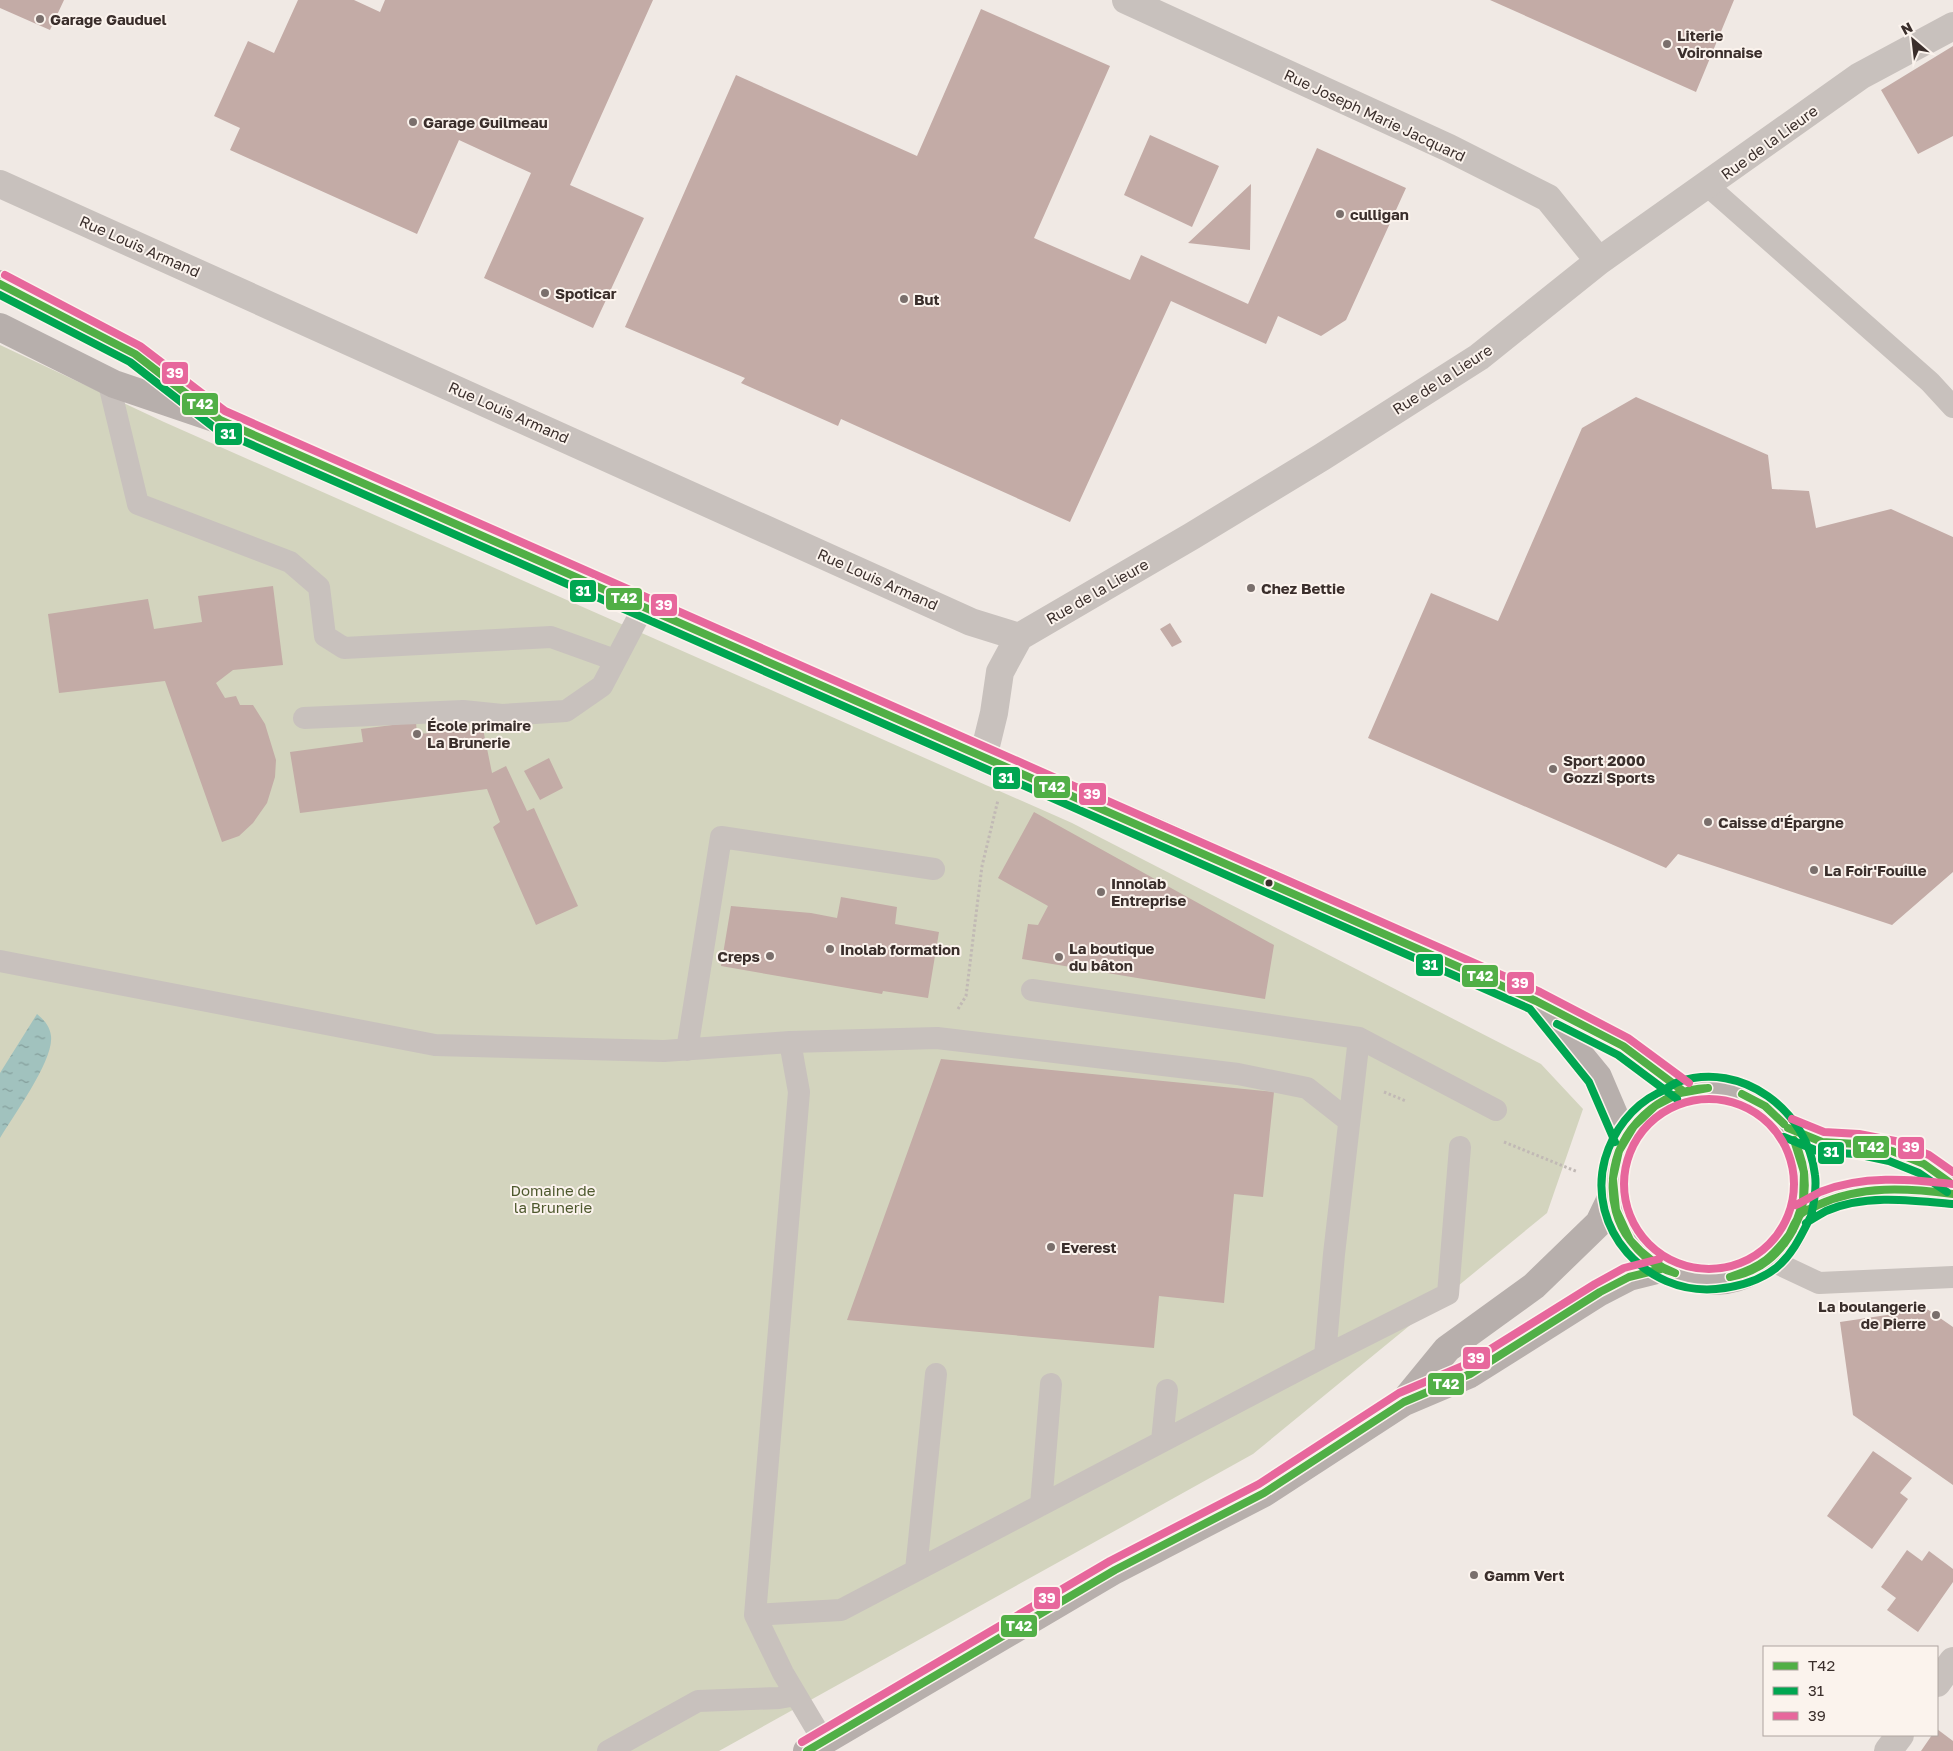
<svg xmlns="http://www.w3.org/2000/svg" width="1953" height="1751" font-family="'Golos Text',sans-serif">
<style>
.park{fill:#d3d4be}
.water{fill:url(#water-ripples)}
.building{fill:#c3aba6}
.lines{fill:none;stroke-linecap:round;stroke-linejoin:round}
.path{stroke:#c1b9b5;stroke-width:3;stroke-dasharray:2.5 2.5;stroke-linecap:butt}
.lane{stroke:#c8c1bd;stroke-width:22}
.street{stroke:#c8c1bd;stroke-width:28}
.primary{stroke:#b7afac;stroke-width:28}
.bus-1-casing{stroke:#fbf3ed;stroke-width:11}
.bus-2-casing{stroke:#fbf3ed;stroke-width:11}
.bus-3-casing{stroke:#fbf3ed;stroke-width:11}
.bus-1{stroke:#51af46;stroke-width:8}
.bus-2{stroke:#00a651;stroke-width:8}
.bus-3{stroke:#e7679c;stroke-width:8}
.poi-dot{fill:#7a6f6c;stroke:#fbf3ed;stroke-width:2}
.bus-dot{fill:#3a2e2b;stroke:#fbf3ed;stroke-width:2}
.labels{text-anchor:middle;dominant-baseline:central;stroke-width:4;stroke-linejoin:round;paint-order:stroke}
.poi-label{font-size:15px;font-weight:bold;fill:#3a2e2b;stroke:#fbf3ed;text-anchor:start}
.street-label{font-size:15px;fill:#3a2e2b;stroke:#fbf3ed}
.park-label{font-size:15px;fill:#4e592e;stroke:#fbf3ed}
.line-badge{stroke:#fbf3ed;stroke-width:2}
.badge-label{font-size:14px;text-anchor:middle;font-weight:bold;fill:#fff}
</style>
<defs>
<pattern id="water-ripples" width="26" height="14" patternUnits="userSpaceOnUse" patternTransform="scale(1.25)"><rect width="26" height="14" fill="#a1c2be"/><path d="M2 4q2-2 4 0t4 0M15 11q2-2 4 0t4 0" fill="none" stroke="#849e9b"/></pattern>
</defs>
<rect width="100%" height="100%" fill="#f0e9e4"/>
<!-- park -->
<path class="park" d="M0,345l164,77 908,401 469,241 42,45 -36,104 -294,241 -534,297h-719z"/>
<!-- water -->
<path class="water" d="M37,1014c7,6 13,12 14,22 3,24 -38,80 -51,102v-65z"/>
<!-- building -->
<path class="building" d="M0,0h64l-14,30 -50,-22z
M298,0h56l26,12 5,-12h268l-83,185 74,33 -51,110 -109,-50 47,-105 -72,-33 -42,94 -187,-84 10,-22 -26,-12 34,-75 26,12z
M1490,0h244l-38,92z
M981,9l129,57 -76,172 96,42 11,-25 107,49 69,-156 89,40 -60,132 -25,16 -43,-20 -12,28 -95,-43 -101,221 -229,-103 -3,7 -97,-43 4,-5 -120,-51 111,-252 181,81z
M1953,46v90l-35,18 -37,-64z
M1150,135l69,31 -27,61 -68,-32z
M1251,184l-1,66 -62,-7z
M1636,397l132,58 4,34 37,2 7,37 75,-19 62,28v335l-61,53 -214,-71 -12,14 -298,-130 63,-145 67,28 84,-193z
M273,586l10,79 -50,5 -17,13 9,15 11,-2 4,9h13l12,19 11,36 -1,17 -8,26 -14,20 -14,13 -17,6 -57,-161 -106,12 -11,-79 100,-15 6,30 48,-7 -4,-26z
M1170,623l12,19 -10,5 -12,-18z
M416,722l1,12 66,-5 9,44 14,-7 21,45 7,-3 44,98 -42,19 -43,-98 7,-5 -13,-33 -187,24 -10,-61 73,-10 -2,-13z
M549,758l14,30 -23,12 -16,-29z
M1034,812l240,133 -9,54 -243,-40 6,-35 10,1 10,-19 -50,-28z
M841,897l56,10 -2,17 44,8 -11,66 -45,-7 -1,3 -161,-28 10,-60 80,7 26,5z
M941,1059l333,33 -11,105 -29,-3 -10,109 -65,-7 -5,52 -307,-28z
M1927,1309l26,18v158l-100,-70 -13,-93z
M1873,1451l39,27 -12,15 8,6 -36,50 -45,-33z
M1907,1550l15,11 7,-10 24,18v13l-35,50 -31,-22 9,-12 -15,-11z
M1937,1729l16,12v10h-32l11,-16h5z"/>
<g class="lines">
<!-- path -->
<path class="path" d="M958,1009l8,-13 16,-130 16,-66
M1384,1092l22,9
M1504,1142l74,30"/>
<!-- lane -->
<path class="lane" d="M1708,186l222,196 23,25
M108,380l30,124 152,58 29,25 6,49 19,12 207,-11 64,23
M304,718l159,-7 39,4 64,-4 36,-25 41,-78
M0,961l435,84 229,6 126,-9 9,50 -44,523
M1032,990l327,48
M790,1042l147,-4 301,36 69,14 42,33
M687,1050l34,-213 213,32
M1770,1260l49,23 134,-6
M1325,1356l123,-62 12,-147
M1162,1441l5,-51
M1041,1505l10,-121
M916,1570l20,-196
M824,1742l-41,-69 -28,-58 86,-5 484,-254 9,-102 25,-216 137,72
M608,1751l90,-50 81,-3 17,-3"/>
<!-- street -->
<path class="street" d="M1126,0l323,148 99,50 51,63
M0,184l971,438 48,15
M983,758l11,-45 6,-41 19,-35 173,-101 130,-79 157,-100 120,-96 261,-185 93,-50
M1937,1683l16,-22
M1888,1751l12,-16"/>
<!-- primary -->
<path class="primary" d="M0,284l135,70 68,53
M0,327l114,57 106,36 763,338 171,73 382,170 87,45 60,45
M1543,1010l55,67 26,61
M1788,1128l34,14 35,2 35,7 32,13 29,20
M1801,1214c4,-20 8,-41 0,-60 -16,-42 -56,-71 -101,-65 -7,1 -14,1 -19,3 -10,5 -22,10 -31,16 -7,5 -12,14 -18,20 -12,15 -18,34 -19,53 -2,59 44,100 102,100 28,0 59,-19 74,-42 5,-7 6,-18 12,-24 3,-3 9,-6 13,-8 41,-23 94,-19 139,-13
M1406,1399l41,-50 87,-63 65,-63 13,-27
M807,1751l308,-181 149,-77 140,-91 66,-28 130,-82 29,-15 32,-8"/>
<defs>
<path id="bus-1" d="M0,284l135,70 85,66 1316,581 87,45 60,45
M1742,1094l23,12 19,18
M1742,1094l23,12 19,18
M1788,1128l34,14 35,2 35,7 32,13 25,18
M1794,1140c14,30 15,59 0,88
M1794,1140l10,32 -1,30 -9,26
M1613,1178c4,-49 46,-88 95,-90
M1613,1178l6,-27 15,-25 21,-20 25,-13 28,-5
M1613,1180l3,30 14,30
M1613,1180c-2,20 4,44 17,60
M1630,1240c13,15 27,26 45,33
M1630,1240c12,16 26,28 45,33
M1784,1244c7,-9 9,-22 17,-30 4,-4 12,-6 17,-9 43,-20 89,-17 135,-11
M1730,1277c33,-11 42,-19 63,-47
M1730,1277c28,-5 49,-22 63,-47
M807,1751l308,-181 149,-77 140,-91 66,-28 130,-82 29,-15 32,-8"/>
<path id="bus-2" d="M0,295l130,67 86,67 1314,580 59,73 26,60
M1557,1024l61,31 59,44
M1784,1137l36,15 36,2 33,7 30,12 28,19
M1810,1218c-9,18 -18,37 -34,50 -17,13 -38,19 -60,21 -70,6 -130,-60 -111,-130 8,-28 27,-53 53,-66 7,-3 13,-8 20,-11 64,-22 130,29 137,93 2,14 -1,28 -4,41
M1806,1223c6,-4 13,-8 20,-12 38,-17 85,-11 126,-7"/>
<path id="bus-3" d="M5,275l135,71 85,65 1315,581 88,46 61,45
M1624 1184a85 85 0 1 1 170 0a85 85 0 1 1-170 0Z
M1792,1119l32,13 35,2 36,7 34,14 24,17
M1796,1205c8,-4 16,-9 24,-13 42,-17 89,-13 133,-8
M802,1742l308,-181 149,-77 140,-91 66,-28 130,-81 29,-16 35,-9"/>
</defs>
<!-- bus-1 casing -->
<use href="#bus-1" class="bus-1-casing"/>
<!-- bus-2 casing -->
<use href="#bus-2" class="bus-2-casing"/>
<!-- bus-3 casing -->
<use href="#bus-3" class="bus-3-casing"/>
<!-- bus-1 -->
<use href="#bus-1" class="bus-1"/>
<!-- bus-2 -->
<use href="#bus-2" class="bus-2"/>
<!-- bus-3 -->
<use href="#bus-3" class="bus-3"/>
</g>
<!-- markers -->
<g class="poi-dot">
<circle cx="40" cy="19" r="5"/>
<circle cx="1667" cy="44" r="5"/>
<circle cx="413" cy="122" r="5"/>
<circle cx="1340" cy="214" r="5"/>
<circle cx="545" cy="293" r="5"/>
<circle cx="904" cy="299" r="5"/>
<circle cx="1251" cy="588" r="5"/>
<circle cx="417" cy="734" r="5"/>
<circle cx="1553" cy="769" r="5"/>
<circle cx="1708" cy="822" r="5"/>
<circle cx="1814" cy="870" r="5"/>
<circle cx="1101" cy="892" r="5"/>
<circle cx="830" cy="949" r="5"/>
<circle cx="770" cy="956" r="5"/>
<circle cx="1059" cy="957" r="5"/>
<circle cx="1051" cy="1247" r="5"/>
<circle cx="1936" cy="1315" r="5"/>
<circle cx="1474" cy="1575" r="5"/>
</g>
<circle class="bus-dot" cx="1269" cy="883" r="4.5"/>
<g class="labels">
<!-- poi labels -->
<g class="poi-label">
<text x="50" y="19">Garage Gauduel</text>
<text x="1677" y="35">Literie<tspan x="1677" dy="17">Voironnaise</tspan></text>
<text x="423" y="122">Garage Guilmeau</text>
<text x="1350" y="214">culligan</text>
<text x="555" y="293">Spoticar</text>
<text x="914" y="299">But</text>
<text x="1261" y="588">Chez Bettie</text>
<text x="427" y="725">École primaire<tspan x="427" dy="17">La Brunerie</tspan></text>
<text x="1563" y="760">Sport 2000<tspan x="1563" dy="17">Gozzi Sports</tspan></text>
<text x="1718" y="822">Caisse d'Épargne</text>
<text x="1824" y="870">La Foir'Fouille</text>
<text x="1111" y="883">Innolab<tspan x="1111" dy="17">Entreprise</tspan></text>
<text x="1069" y="948">La boutique<tspan x="1069" dy="17">du bâton</tspan></text>
<text x="840" y="949">Inolab formation</text>
<text x="760" y="956" text-anchor="end">Creps</text>
<text x="1061" y="1247">Everest</text>
<text x="1926" y="1306" text-anchor="end">La boulangerie<tspan x="1926" dy="17">de Pierre</tspan></text>
<text x="1484" y="1575">Gamm Vert</text>
</g>
<!-- street labels -->
<g class="street-label">
<text transform="translate(1375 115) rotate(25)">Rue Joseph Marie Jacquard</text>
<text transform="translate(1769 142) rotate(-36)">Rue de la Lieure</text>
<text transform="translate(140 246) rotate(24)">Rue Louis Armand</text>
<text transform="translate(1442 379) rotate(-33)">Rue de la Lieure</text>
<text transform="translate(509 412) rotate(24)">Rue Louis Armand</text>
<text transform="translate(878 579) rotate(24)">Rue Louis Armand</text>
<text transform="translate(1097 591) rotate(-30)">Rue de la Lieure</text>
</g>
<!-- park labels -->
<g class="park-label">
<text x="553" y="1190">Domaine de<tspan x="553" dy="17">la Brunerie</tspan></text>
</g>
</g>
<g class="line-badge">
<rect x="161" y="361" width="28" height="24" rx="5" fill="#e7679c"/>
<rect x="181" y="392" width="38" height="24" rx="5" fill="#51af46"/>
<rect x="214" y="422" width="29" height="24" rx="5" fill="#00a651"/>
<rect x="569" y="579" width="28" height="24" rx="5" fill="#00a651"/>
<rect x="605" y="587" width="38" height="24" rx="5" fill="#51af46"/>
<rect x="650" y="593" width="28" height="24" rx="5" fill="#e7679c"/>
<rect x="992" y="766" width="29" height="24" rx="5" fill="#00a651"/>
<rect x="1033" y="775" width="38" height="24" rx="5" fill="#51af46"/>
<rect x="1078" y="782" width="29" height="24" rx="5" fill="#e7679c"/>
<rect x="1415" y="953" width="29" height="24" rx="5" fill="#00a651"/>
<rect x="1461" y="964" width="38" height="24" rx="5" fill="#51af46"/>
<rect x="1506" y="971" width="29" height="24" rx="5" fill="#e7679c"/>
<rect x="1852" y="1135" width="38" height="24" rx="5" fill="#51af46"/>
<rect x="1897" y="1136" width="28" height="24" rx="5" fill="#e7679c"/>
<rect x="1817" y="1141" width="28" height="24" rx="5" fill="#00a651"/>
<rect x="1462" y="1346" width="29" height="24" rx="5" fill="#e7679c"/>
<rect x="1427" y="1372" width="38" height="24" rx="5" fill="#51af46"/>
<rect x="1033" y="1586" width="28" height="24" rx="5" fill="#e7679c"/>
<rect x="1000" y="1614" width="38" height="24" rx="5" fill="#51af46"/>
</g>
<g class="badge-label">
<text x="175" y="378">39</text>
<text x="200" y="409">T42</text>
<text x="228" y="439">31</text>
<text x="583" y="596">31</text>
<text x="624" y="603">T42</text>
<text x="664" y="610">39</text>
<text x="1006" y="783">31</text>
<text x="1052" y="792">T42</text>
<text x="1092" y="799">39</text>
<text x="1430" y="970">31</text>
<text x="1480" y="981">T42</text>
<text x="1520" y="988">39</text>
<text x="1871" y="1152">T42</text>
<text x="1911" y="1152">39</text>
<text x="1831" y="1157">31</text>
<text x="1476" y="1363">39</text>
<text x="1446" y="1389">T42</text>
<text x="1047" y="1603">39</text>
<text x="1019" y="1631">T42</text>
</g>
<!-- legend -->
<rect x="1763" y="1646" width="175" height="90" fill="#fbf3ed" stroke="#aea49f"/>
<rect x="1773" y="1662" width="25" height="8" fill="#51af46" stroke="#aea49f"/>
<text x="1808" y="1671" font-size="15" fill="#3a2e2b">T42</text>
<rect x="1773" y="1687" width="25" height="8" fill="#00a651" stroke="#aea49f"/>
<text x="1808" y="1696" font-size="15" fill="#3a2e2b">31</text>
<rect x="1773" y="1712" width="25" height="8" fill="#e7679c" stroke="#aea49f"/>
<text x="1808" y="1721" font-size="15" fill="#3a2e2b">39</text>
<!-- north arrow -->
<g transform="translate(1913 40) rotate(332)" stroke="#fbf3ed" stroke-width="4" paint-order="stroke">
<path d="M0-4L9 19L0 12L-9 19Z" fill="#3a2e2b"/>
<text y="-8" font-size="14" font-weight="bold" text-anchor="middle" fill="#3a2e2b">N</text>
</g>
</svg>
